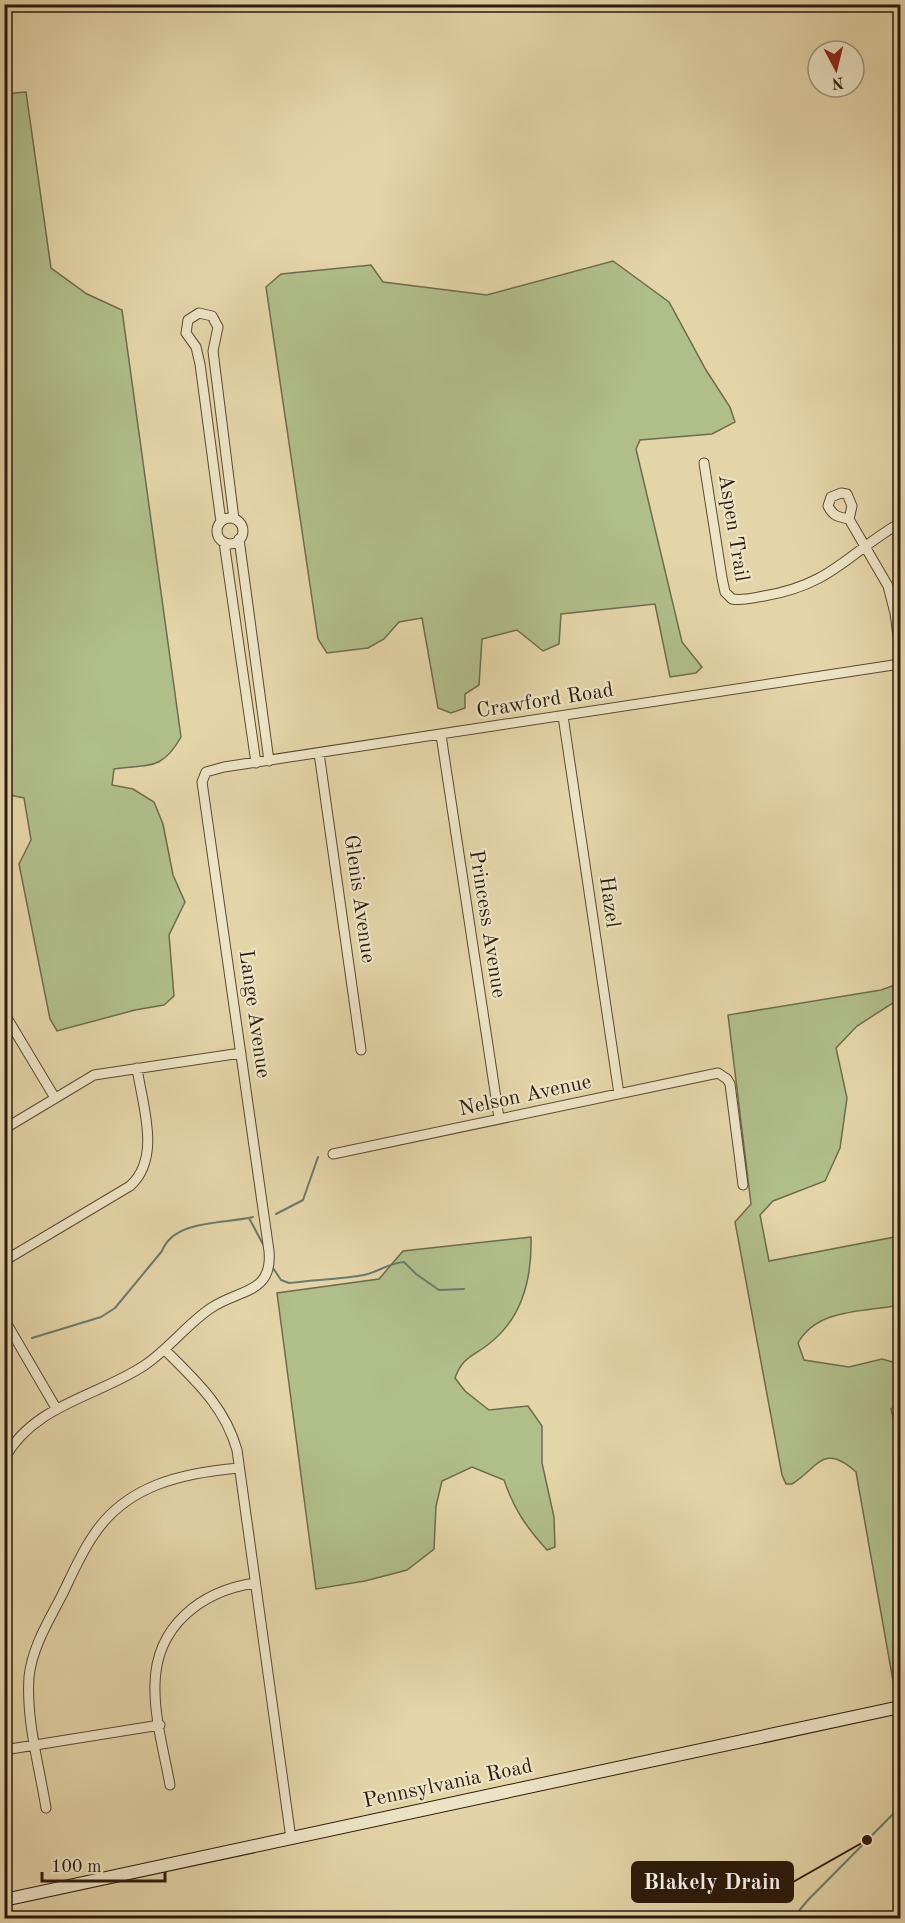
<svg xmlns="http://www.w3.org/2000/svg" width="905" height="1923" font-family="'Old Standard TT',serif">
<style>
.green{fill:#b0be8a;stroke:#6e6c4b;stroke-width:1.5}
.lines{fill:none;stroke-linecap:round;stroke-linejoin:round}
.stream{stroke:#6b7a6a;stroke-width:2}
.street-casing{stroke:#5a4a33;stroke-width:11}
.secondary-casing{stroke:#2c1b0c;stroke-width:14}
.street{stroke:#ede4c6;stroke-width:9}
.secondary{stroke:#ede4c6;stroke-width:12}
.labels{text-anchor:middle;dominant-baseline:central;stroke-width:4.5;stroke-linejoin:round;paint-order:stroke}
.street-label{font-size:21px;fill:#2c1b0c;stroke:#ede4c6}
.leader{fill:none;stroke:#2c1b0c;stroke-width:2}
.callout-dot{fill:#2c1b0c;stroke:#ede4c6;stroke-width:2}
.callout{fill:#2c1b0c;stroke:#2c1b0c;stroke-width:2}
.callout-label{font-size:22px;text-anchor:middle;font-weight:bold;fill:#fff}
</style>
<rect width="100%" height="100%" fill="#e4d5a8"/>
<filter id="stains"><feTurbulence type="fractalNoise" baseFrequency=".00333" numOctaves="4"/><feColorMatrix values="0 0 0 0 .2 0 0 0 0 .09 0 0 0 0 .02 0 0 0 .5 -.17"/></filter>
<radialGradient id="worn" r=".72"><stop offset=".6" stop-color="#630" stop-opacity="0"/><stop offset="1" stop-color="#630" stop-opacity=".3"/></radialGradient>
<!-- green -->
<path class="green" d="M26,92l25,176 36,26 35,16 59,427c-19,34 -32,27 -67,32l-2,16 21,4 21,13 9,22 10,51 12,27 -16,33 5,61 -10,9 -29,5 -78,21 -7,-12 -31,-155 12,-24 -7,-42 -20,-4v-700z
M613,261l56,41 37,68 24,37 5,15 -23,12 -72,6 -4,9 46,193 20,25 -6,6 -26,4 -15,-73 -94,10 -2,30 -16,7 -26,-21 -35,9 -3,46 -14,9v14l-14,5 -13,-5 -16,-90 -23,4 -15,17 -16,9 -41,5 -9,-14 -52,-352 15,-13 90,-9 12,17 104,13z
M900,983v12l-4,6 -39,25 -21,22 11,50 -7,50 -15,33 -52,20 -13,14 9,46 131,-25v69c-35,7 -83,3 -102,38l6,17 45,7 33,-8 18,5v39l-9,6 5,20 4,1v261l-5,1 -39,-220c-33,-30 -38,-4 -64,12h-6l-4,-9 -47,-253 16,-18 -23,-189 153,-25z
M531,1237c1,39 -8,80 -41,106 -17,14 -27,13 -35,35l10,13 24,19 39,-4 14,20v37l12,54 1,30 -8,3c-21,-23 -33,-41 -43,-70l-32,-13 -30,14 -6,25 -2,43 -27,21 -42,11 -49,8 -39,-296 102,-14 24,-28z"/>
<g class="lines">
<!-- stream -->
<path class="stream" d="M276,1214l27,-14 15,-43
M249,1218l15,28
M271,1265l10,15 8,3c23,-3 53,-4 75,-8 15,-3 24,-12 40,-13l12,12 23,16 25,-1
M32,1338l69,-21 14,-9 47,-57c12,-32 63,-27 91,-34
M4,1352l4,-1
M793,1918l15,-18 92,-93"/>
<defs>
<path id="street" d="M704,463l18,115 3,14 7,7c11,2 21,-1 32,-3 67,-11 83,-42 136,-73
M217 531a13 13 0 1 1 26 0a13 13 0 1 1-26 0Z
M849,519l3,-13 -5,-12 -6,-1 -10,4 -3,9c5,10 10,11 21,13l39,67 7,27 5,39
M221,522l-21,-158 -4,-17 -10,-14 2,-13 11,-7 13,3 6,11 -5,24 21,168
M239,539l30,222
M224,542l32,221
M563,716l56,378
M441,735l58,383
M319,753l42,297
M4,1013l51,85
M4,1129l90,-54 147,-22
M333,1154l385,-81 9,6 3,5 13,101
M4,1261l126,-75c32,-28 12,-82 7,-118
M4,1319l52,89
M165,1350c31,31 60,57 72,100l54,389
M4,1459c30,-55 93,-62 141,-94 25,-17 42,-41 66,-57 28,-19 62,-14 58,-57l-67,-469 4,-10 18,-5 676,-103
M4,1750l156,-25
M170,1785c-6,-33 -16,-68 -15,-101 1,-58 46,-93 100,-101
M46,1808c-7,-43 -20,-88 -17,-131 3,-29 19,-55 32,-80 10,-20 19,-42 32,-61 33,-51 89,-63 146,-68"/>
<path id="secondary" d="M4,1900l896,-193"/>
</defs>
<!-- street casing -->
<use href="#street" class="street-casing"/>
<!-- secondary casing -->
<use href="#secondary" class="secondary-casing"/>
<!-- street -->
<use href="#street" class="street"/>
<!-- secondary -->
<use href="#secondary" class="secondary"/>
</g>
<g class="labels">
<!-- street labels -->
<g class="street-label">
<text transform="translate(733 528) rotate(81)">Aspen Trail</text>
<text transform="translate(545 701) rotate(-9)">Crawford Road</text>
<text transform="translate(359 899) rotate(82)">Glenis Avenue</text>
<text transform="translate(609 902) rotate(82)">Hazel</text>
<text transform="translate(487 924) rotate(81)">Princess Avenue</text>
<text transform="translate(254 1014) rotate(82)">Lange Avenue</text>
<text transform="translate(525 1096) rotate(-12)">Nelson Avenue</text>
<text transform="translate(448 1784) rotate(-12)">Pennsylvania Road</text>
</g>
</g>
<!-- callouts -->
<path class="leader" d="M867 1840L793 1882"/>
<circle class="callout-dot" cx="867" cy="1840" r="6"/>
<rect class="callout" x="632" y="1862" width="161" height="40" rx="6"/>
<g class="callout-label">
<text x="712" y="1889">Blakely Drain</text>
</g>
<!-- margin -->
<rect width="905" height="1923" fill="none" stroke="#e4d5a8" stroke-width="24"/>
<rect x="6" y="6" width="893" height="1911" fill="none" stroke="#2c1b0c" stroke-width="3"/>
<rect x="12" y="12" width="881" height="1899" fill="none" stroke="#2c1b0c" stroke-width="1.5"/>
<!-- north arrow -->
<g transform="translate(836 69) rotate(173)"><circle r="28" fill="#ede4c6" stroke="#a0947c" stroke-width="1.5"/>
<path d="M0-4.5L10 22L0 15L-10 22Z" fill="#8f2418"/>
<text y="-9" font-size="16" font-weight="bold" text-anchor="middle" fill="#2c1b0c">N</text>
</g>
<!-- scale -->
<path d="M42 1872v9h123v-9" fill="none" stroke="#2c1b0c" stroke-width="3"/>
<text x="51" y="1872" font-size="18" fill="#2c1b0c" stroke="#ede4c6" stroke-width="4.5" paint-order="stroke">100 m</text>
<rect width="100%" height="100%" filter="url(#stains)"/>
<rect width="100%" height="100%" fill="url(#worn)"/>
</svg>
